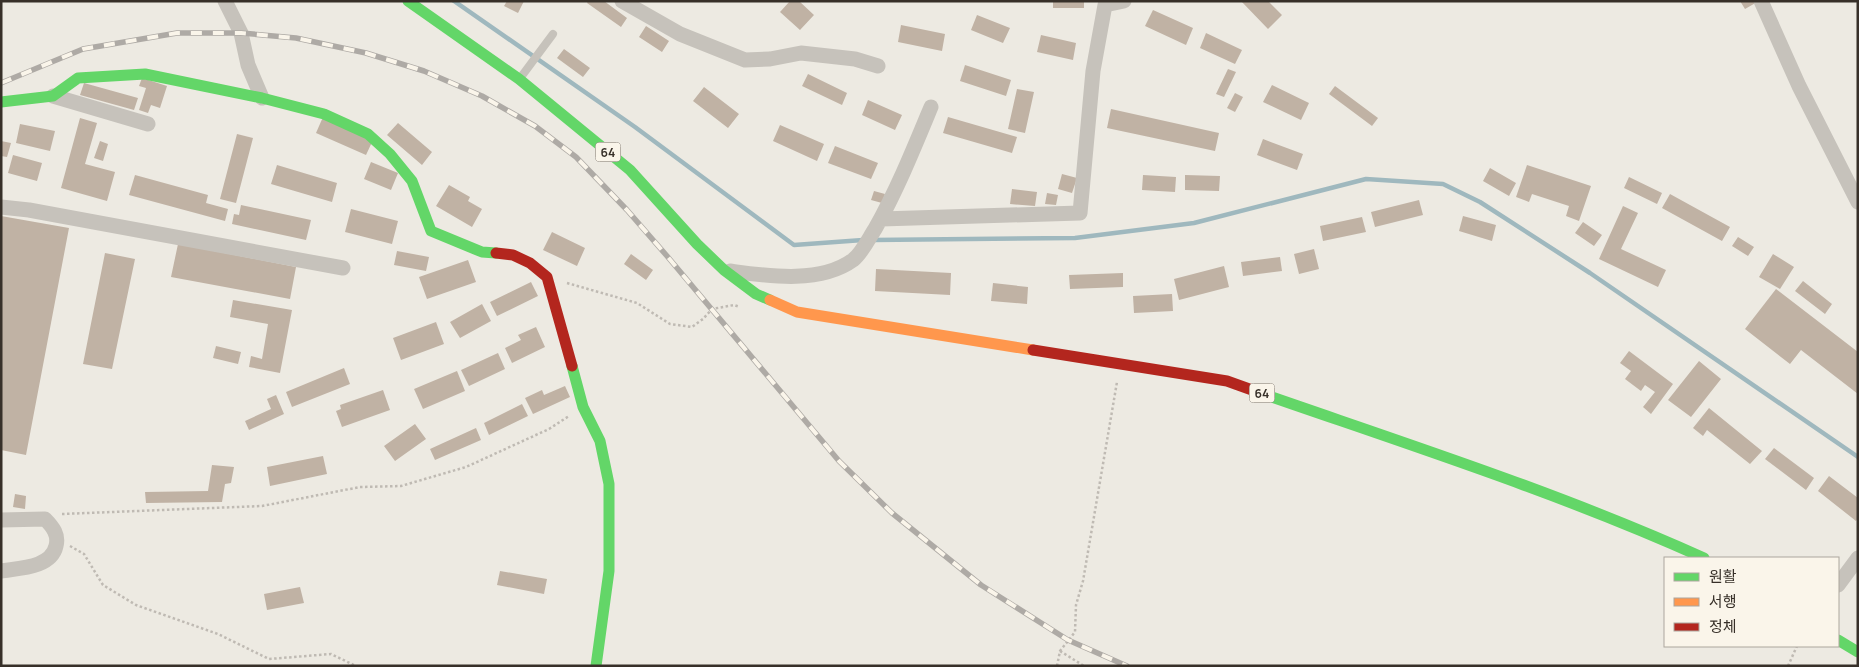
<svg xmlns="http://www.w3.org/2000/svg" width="1859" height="667" font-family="Manrope,'Noto Sans KR',sans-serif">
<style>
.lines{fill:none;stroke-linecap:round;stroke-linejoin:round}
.stream{stroke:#9fb8be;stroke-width:4.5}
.building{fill:#c0b2a4}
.path{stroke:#bfbab3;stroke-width:2.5;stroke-dasharray:2.5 2.5;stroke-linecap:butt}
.lane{stroke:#c6c2bb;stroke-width:8}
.street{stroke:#c6c2bb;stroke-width:15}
.fast{stroke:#63d668;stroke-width:11}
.slow{stroke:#ff974d;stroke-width:11}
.jam{stroke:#b3261e;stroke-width:11}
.rail-casing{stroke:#aeaaa5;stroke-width:5.5}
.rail{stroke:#faf5ea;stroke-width:4;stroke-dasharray:11;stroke-linecap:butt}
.labels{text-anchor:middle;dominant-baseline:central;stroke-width:4.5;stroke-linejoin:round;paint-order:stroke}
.shield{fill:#faf5ea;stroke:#726b63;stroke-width:1}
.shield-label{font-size:12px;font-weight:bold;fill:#373029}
</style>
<rect width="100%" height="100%" fill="#edeae2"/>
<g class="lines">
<!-- stream -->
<path class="stream" d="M454,1l181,126 159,118 69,-5
M873,240l202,-2 119,-15 172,-44 77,5 37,18 110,71 268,184"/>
</g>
<!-- building -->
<path class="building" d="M507,1h17l-6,12 -14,-7z
M588,1h16l23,17 -6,9 -34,-24z
M790,1h9l15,14 -14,15 -20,-18z
M1053,1h31v7h-31z
M1241,1h27l14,14 -14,14z
M1740,1h19l-14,8z
M1153,10l40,18 -7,17 -41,-19z
M977,15l33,13 -7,15 -32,-13z
M901,25l44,9 -3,17 -44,-9z
M646,26l23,15 -7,11 -23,-15z
M1206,33l36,17 -7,14 -35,-16z
M1041,35l35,8 -3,17 -36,-8z
M564,49l26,19 -7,9 -26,-19z
M965,65l46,15 -5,16 -46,-15z
M1228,69l8,3 -12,25 -8,-3z
M808,74l39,19 -5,12 -40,-19z
M142,78l25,8 -7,22 -9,-3 -3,8 -9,-3 7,-22 -7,-2z
M84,83l54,15 -4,12 -54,-15z
M1272,85l37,18 -8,17 -38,-18z
M1335,86l43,32 -6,8 -43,-32z
M704,87l35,27 -11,14 -35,-27z
M1017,89l17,3 -9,41 -17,-4z
M1235,93l8,4 -8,15 -8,-4z
M868,100l34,15 -7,15 -33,-15z
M1111,109l108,24 -4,18 -108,-23z
M323,117l50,23 -7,15 -50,-22z
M948,117l69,20 -5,16 -69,-20z
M80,118l17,5 -12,41 30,8 -8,29 -46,-13z
M398,123l34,29 -10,13 -35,-30z
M20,124l35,7 -5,20 -34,-8z
M780,125l44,19 -7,17 -44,-20z
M237,134l16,4 -17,65 -16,-4z
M1263,139l40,15 -6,16 -40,-15z
M1,141l10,2 -4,14 -6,-1z
M100,141l8,3 -5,17 -9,-3z
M835,146l43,17 -7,16 -43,-16z
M13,155l29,8 -5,18 -29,-8z
M371,162l27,11 -7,17 -27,-11z
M277,165l60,18 -5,19 -61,-18z
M1527,165l64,21 -12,35 -13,-5 3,-10 -37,-12 -3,8 -13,-5z
M1490,168l26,15 -7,13 -26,-15z
M1062,174l15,4 -5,15 -14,-4z
M135,175l73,20 -2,8 22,6 -3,12 -96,-26z
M1143,175l33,2 -1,15 -33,-2z
M1185,175l35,1 -1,15 -34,-1z
M1629,177l33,16 -5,11 -33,-16z
M449,185l21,12 -2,4 14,8 -10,18 -36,-21z
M1012,189l25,3 -2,14 -25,-2z
M874,191l11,3 -3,9 -11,-3z
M1047,193l11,2 -2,10 -11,-1z
M1670,194l60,33 -8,14 -60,-33z
M1419,200l4,15 -48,12 -4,-15z
M241,205l70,15 -5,20 -74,-16 2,-10 5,1z
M1623,206l15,7 -17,36 45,21 -8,17 -59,-28z
M351,209l47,12 -6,23 -47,-12z
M1,216l68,12 -43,227 -25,-5z
M1463,216l33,9 -4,16 -33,-10z
M1362,217l4,15 -43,9 -3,-15z
M1583,222l19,13 -8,11 -19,-13z
M552,232l33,16 -8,18 -34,-16z
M1738,237l16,10 -6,9 -16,-10z
M178,244l118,23 -6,32 -119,-22z
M1314,249l5,20 -20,5 -5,-20z
M397,251l32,6 -3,14 -32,-6z
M105,253l30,6 -23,110 -29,-5z
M631,254l22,16 -7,10 -22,-16z
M1773,254l21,13 -14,22 -21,-12z
M1280,257l2,14 -39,5 -2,-14z
M468,260l8,22 -49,17 -8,-22z
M1224,266l5,21 -50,13 -5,-21z
M876,269l75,4 -1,22 -75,-4z
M1123,273v14l-53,2 -1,-14z
M1803,281l29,23 -7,10 -30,-23z
M531,282l7,14 -41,20 -7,-14z
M993,283l35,4 -1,17 -36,-3z
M1776,289l82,63v42l-57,-44 -11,14 -45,-35z
M1172,294l1,17 -39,2 -1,-17z
M233,300l59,10 -12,63 -31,-6 2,-11 11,3 6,-35 -38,-7z
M482,304l9,17 -31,17 -10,-16z
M436,322l8,22 -43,16 -8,-22z
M536,327l9,20 -33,16 -7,-15 16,-8 -3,-5z
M216,346l25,6 -3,12 -25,-6z
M1629,351l44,33 -22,30 -8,-7 12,-15 -10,-7 -4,6 -16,-12 6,-8 -11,-8z
M498,353l7,16 -36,17 -8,-16z
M1699,361l22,18 -30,38 -23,-17z
M344,368l6,16 -58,23 -6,-15z
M457,371l8,20 -42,18 -9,-20z
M565,386l5,11 -37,17 -8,-16 17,-8 2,5z
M383,390l7,20 -48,17 -6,-16 5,-2 -1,-4z
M276,395l8,19 -35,16 -4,-9 26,-12 -4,-10z
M522,404l6,12 -39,19 -5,-12z
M1709,408l53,43 -12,13 -43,-34 -4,6 -10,-8z
M415,424l11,15 -31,22 -11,-15z
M476,428l5,12 -46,20 -5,-11z
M1774,448l40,30 -8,12 -41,-31z
M323,456l4,18 -57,12 -3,-19z
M212,465l22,2 -3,16 -6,1 -3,18 -76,1 -1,-11 63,-1z
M1829,476l29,22v20l-2,3 -38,-30z
M15,494l11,2 -1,13 -12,-2z
M500,571l47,8 -3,15 -47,-9z
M300,587l4,16 -37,7 -3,-16z"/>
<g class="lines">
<!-- path -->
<path class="path" d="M567,283l70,20 33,21 22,3 11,-8 9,-10 22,-4 6,2
M62,514l200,-8 98,-19 41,-1 65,-19 83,-38 20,-13
M70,546l14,8 19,31 33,20 82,29 51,25 62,-5 25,12
M1060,651l24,15
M1057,666l3,-15 15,-19 1,-27 7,-24 34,-199
M1788,666l9,-20"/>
<!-- lane -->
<path class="lane" d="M521,77l32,-43"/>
<!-- street -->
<path class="street" d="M225,1l16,32 7,32 14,33
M622,1l58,33 65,26 25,-1 31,-6 54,6 23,7
M1761,1l38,85 59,116
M53,96l95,28
M1,207l28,3 314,58
M881,219l199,-6 13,-142 12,-66 19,-4
M730,271c38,5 90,13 123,-11 9,-7 16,-22 22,-31 22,-39 39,-81 56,-122
M1,520l44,-1c8,8 14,16 11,27 -5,22 -37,22 -55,25
M1838,585l20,-27"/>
<!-- fast -->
<path class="fast" d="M408,1l111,78 111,91 67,74 27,26 32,24 14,6
M1,102l52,-6 25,-18 67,-4 117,24 62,16 44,20 22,20 22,27 19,50 51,21 14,1
M572,366l11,41 17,34 9,43v87l-13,95
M1266,395c147,51 296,99 438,163
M1838,640l20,12"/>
<!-- slow -->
<path class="slow" d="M770,300l27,12 236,38"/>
<!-- jam -->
<path class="jam" d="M496,253l17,2 17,8 17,14 25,89
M1033,350l194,31 39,14"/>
<defs>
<path id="rail" d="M1,83l82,-34 94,-16h64l55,5 70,15 58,18 58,25 53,30 41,31 51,53 40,46 172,205 53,52 89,72 87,55 59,26"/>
</defs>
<!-- rail casing -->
<use href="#rail" class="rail-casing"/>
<!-- rail -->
<use href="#rail" class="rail"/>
</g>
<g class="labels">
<!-- shield labels -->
<g class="shield">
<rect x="595.5" y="142.5" width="25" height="19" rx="4"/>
<rect x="1249.5" y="383.5" width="25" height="19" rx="4"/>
</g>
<g class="shield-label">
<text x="608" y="152">64</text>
<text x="1262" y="393">64</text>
</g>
</g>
<!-- border -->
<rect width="1859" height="667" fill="none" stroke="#373029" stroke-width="5"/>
<!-- legend -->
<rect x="1664" y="557" width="175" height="90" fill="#faf5ea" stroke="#aca69d"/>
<rect x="1674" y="573" width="25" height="8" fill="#63d668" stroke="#aca69d"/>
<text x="1709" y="582" font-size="15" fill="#373029">원활</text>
<rect x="1674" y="598" width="25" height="8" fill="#ff974d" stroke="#aca69d"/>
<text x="1709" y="607" font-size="15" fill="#373029">서행</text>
<rect x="1674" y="623" width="25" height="8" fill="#b3261e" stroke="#aca69d"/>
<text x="1709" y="632" font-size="15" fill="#373029">정체</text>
</svg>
